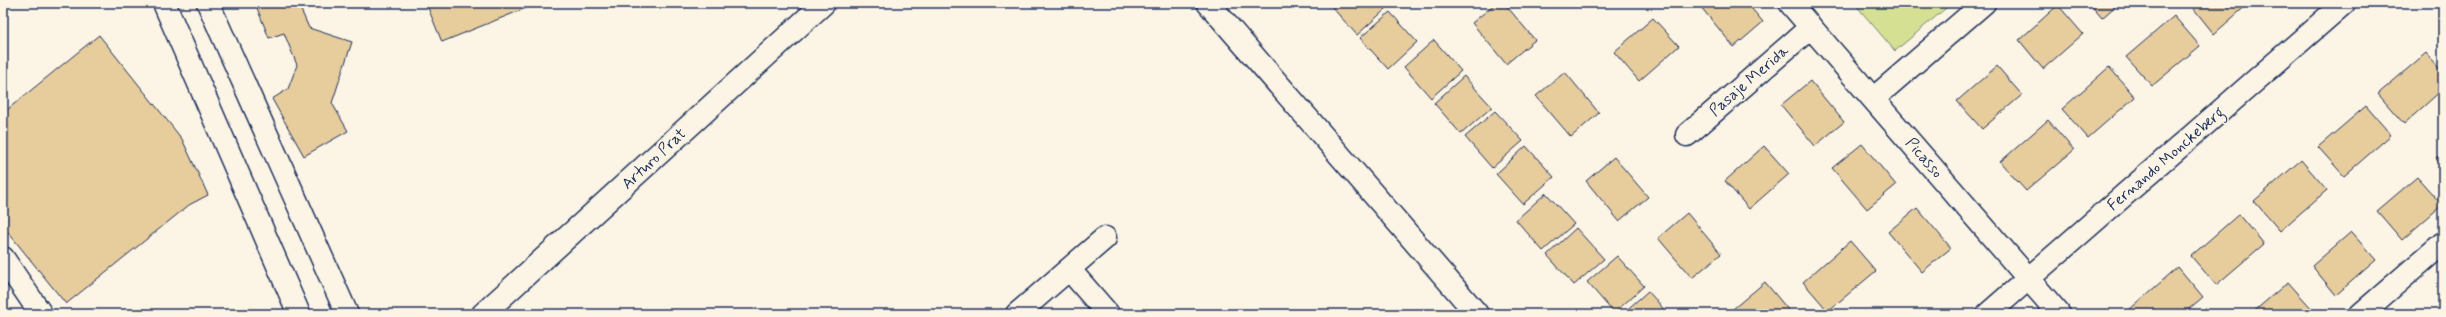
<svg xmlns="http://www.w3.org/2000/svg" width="2446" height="317" font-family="Mynerve,sans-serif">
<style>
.green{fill:#d5e092;stroke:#788878}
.building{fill:#e7cc9c;stroke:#1b2f5e}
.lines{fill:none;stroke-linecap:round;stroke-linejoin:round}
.service-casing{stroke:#1b2f5e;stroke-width:25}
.minor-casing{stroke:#1b2f5e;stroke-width:25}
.tertiary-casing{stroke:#1b2f5e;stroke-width:25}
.service{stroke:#fcf5e5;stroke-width:22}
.minor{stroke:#fcf5e5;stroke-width:22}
.tertiary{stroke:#fcf5e5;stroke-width:22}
.labels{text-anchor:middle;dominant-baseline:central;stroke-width:3;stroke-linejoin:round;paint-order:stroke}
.street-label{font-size:16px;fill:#1b2f5e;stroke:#fcf5e5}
</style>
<rect width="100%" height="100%" fill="#fcf5e5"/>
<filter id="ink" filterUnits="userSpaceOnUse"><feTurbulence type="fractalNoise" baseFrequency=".025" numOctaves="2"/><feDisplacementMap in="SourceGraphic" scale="8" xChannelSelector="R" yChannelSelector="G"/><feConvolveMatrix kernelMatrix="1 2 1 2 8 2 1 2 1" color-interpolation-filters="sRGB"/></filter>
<g filter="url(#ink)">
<!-- green -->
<path class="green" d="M1854,3h98l-57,48z"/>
<!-- building -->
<path class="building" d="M255,3h43l11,25 43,14 -20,61 16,28 -44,25 -32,-57 16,-10 9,-24 -13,-32 -15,5z
M426,3h109l1,1 -94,38z
M1332,3h51l4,5 -30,27 -27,-30z
M1496,3h8l31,37 -29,24 -34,-41z
M1704,3h43l16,19 -29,25 -34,-41z
M2089,3h30l-17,15z
M2189,3h60l-35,31z
M2058,5l25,29 -40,35 -24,-29z
M1390,12l27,30 -29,27 -28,-31z
M2174,16l26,30 -48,40 -26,-29z
M1653,18l26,28 -40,35 -25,-29z
M99,35l83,104 26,56 -19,10 -123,99 -63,-78v-113z
M1434,40l27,31 -30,27 -27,-31z
M2426,53l17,20v16l-39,35 -26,-30z
M1997,66l25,29 -40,34 -25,-28z
M2109,67l26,30 -47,41 -26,-29z
M1565,72l34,41 -28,24 -35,-41z
M1464,76l28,31 -31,27 -27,-31z
M1810,81l34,41 -29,24 -34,-41z
M2366,106l25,29 -47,41 -26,-29z
M1495,111l28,30 -31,27 -27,-31z
M2048,120l26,30 -48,41 -26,-29z
M1862,144l34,41 -29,24 -35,-41z
M1526,146l28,31 -31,27 -27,-30z
M1764,146l25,28 -40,35 -24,-28z
M2443,152v15l-7,-8z
M1614,157l34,40 -29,24 -33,-40z
M2301,160l26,30 -47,41 -26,-30z
M2417,177l25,28 -40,35 -25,-29z
M1546,193l28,31 -31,27 -27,-31z
M1917,208l34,40 -29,24 -34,-40z
M1687,213l34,41 -29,24 -34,-40z
M2239,214l25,30 -48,41 -25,-29z
M1576,228l28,31 -30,26 -27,-30z
M2351,232l25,28 -40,35 -24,-29z
M1850,241l26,30 -48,40 -25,-29z
M1617,256l27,30 -30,27 -27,-31z
M2178,267l25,30 -20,17h-49l-4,-5z
M1765,282l25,30 -3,2h-60z
M2288,282l25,28 -5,4h-57z
M1648,291l20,23h-46z"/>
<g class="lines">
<defs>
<path id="service" d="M3,258l38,56"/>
<path id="minor" d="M164,3l135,311
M208,3l139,311
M1208,3l269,311
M1790,3l269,311
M1873,99l111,-96
M1687,135l124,-108
M1069,269l39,45
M1017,314l88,-76
M1988,314l356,-311
M2361,314l82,-71"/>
<path id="tertiary" d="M483,314l341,-311"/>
</defs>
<!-- service casing -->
<use href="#service" class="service-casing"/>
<!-- minor casing -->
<use href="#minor" class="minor-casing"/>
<!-- tertiary casing -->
<use href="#tertiary" class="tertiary-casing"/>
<!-- service -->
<use href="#service" class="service"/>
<!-- minor -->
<use href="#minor" class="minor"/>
<!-- tertiary -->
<use href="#tertiary" class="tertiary"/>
</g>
</g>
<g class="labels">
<!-- street labels -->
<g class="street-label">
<text transform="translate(1749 81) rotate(-41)">Pasaje Merida</text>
<text transform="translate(1924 158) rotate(49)">Picasso</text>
<text transform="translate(654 159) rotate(-43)">Arturo Prat</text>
<text transform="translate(2166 159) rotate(-41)">Fernando Monckeberg</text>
</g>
</g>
<!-- margin -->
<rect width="2446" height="317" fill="none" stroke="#fcf5e5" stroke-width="16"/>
<rect x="8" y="8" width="2430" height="301" fill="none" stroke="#1b2f5e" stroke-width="1.5" filter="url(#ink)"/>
</svg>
